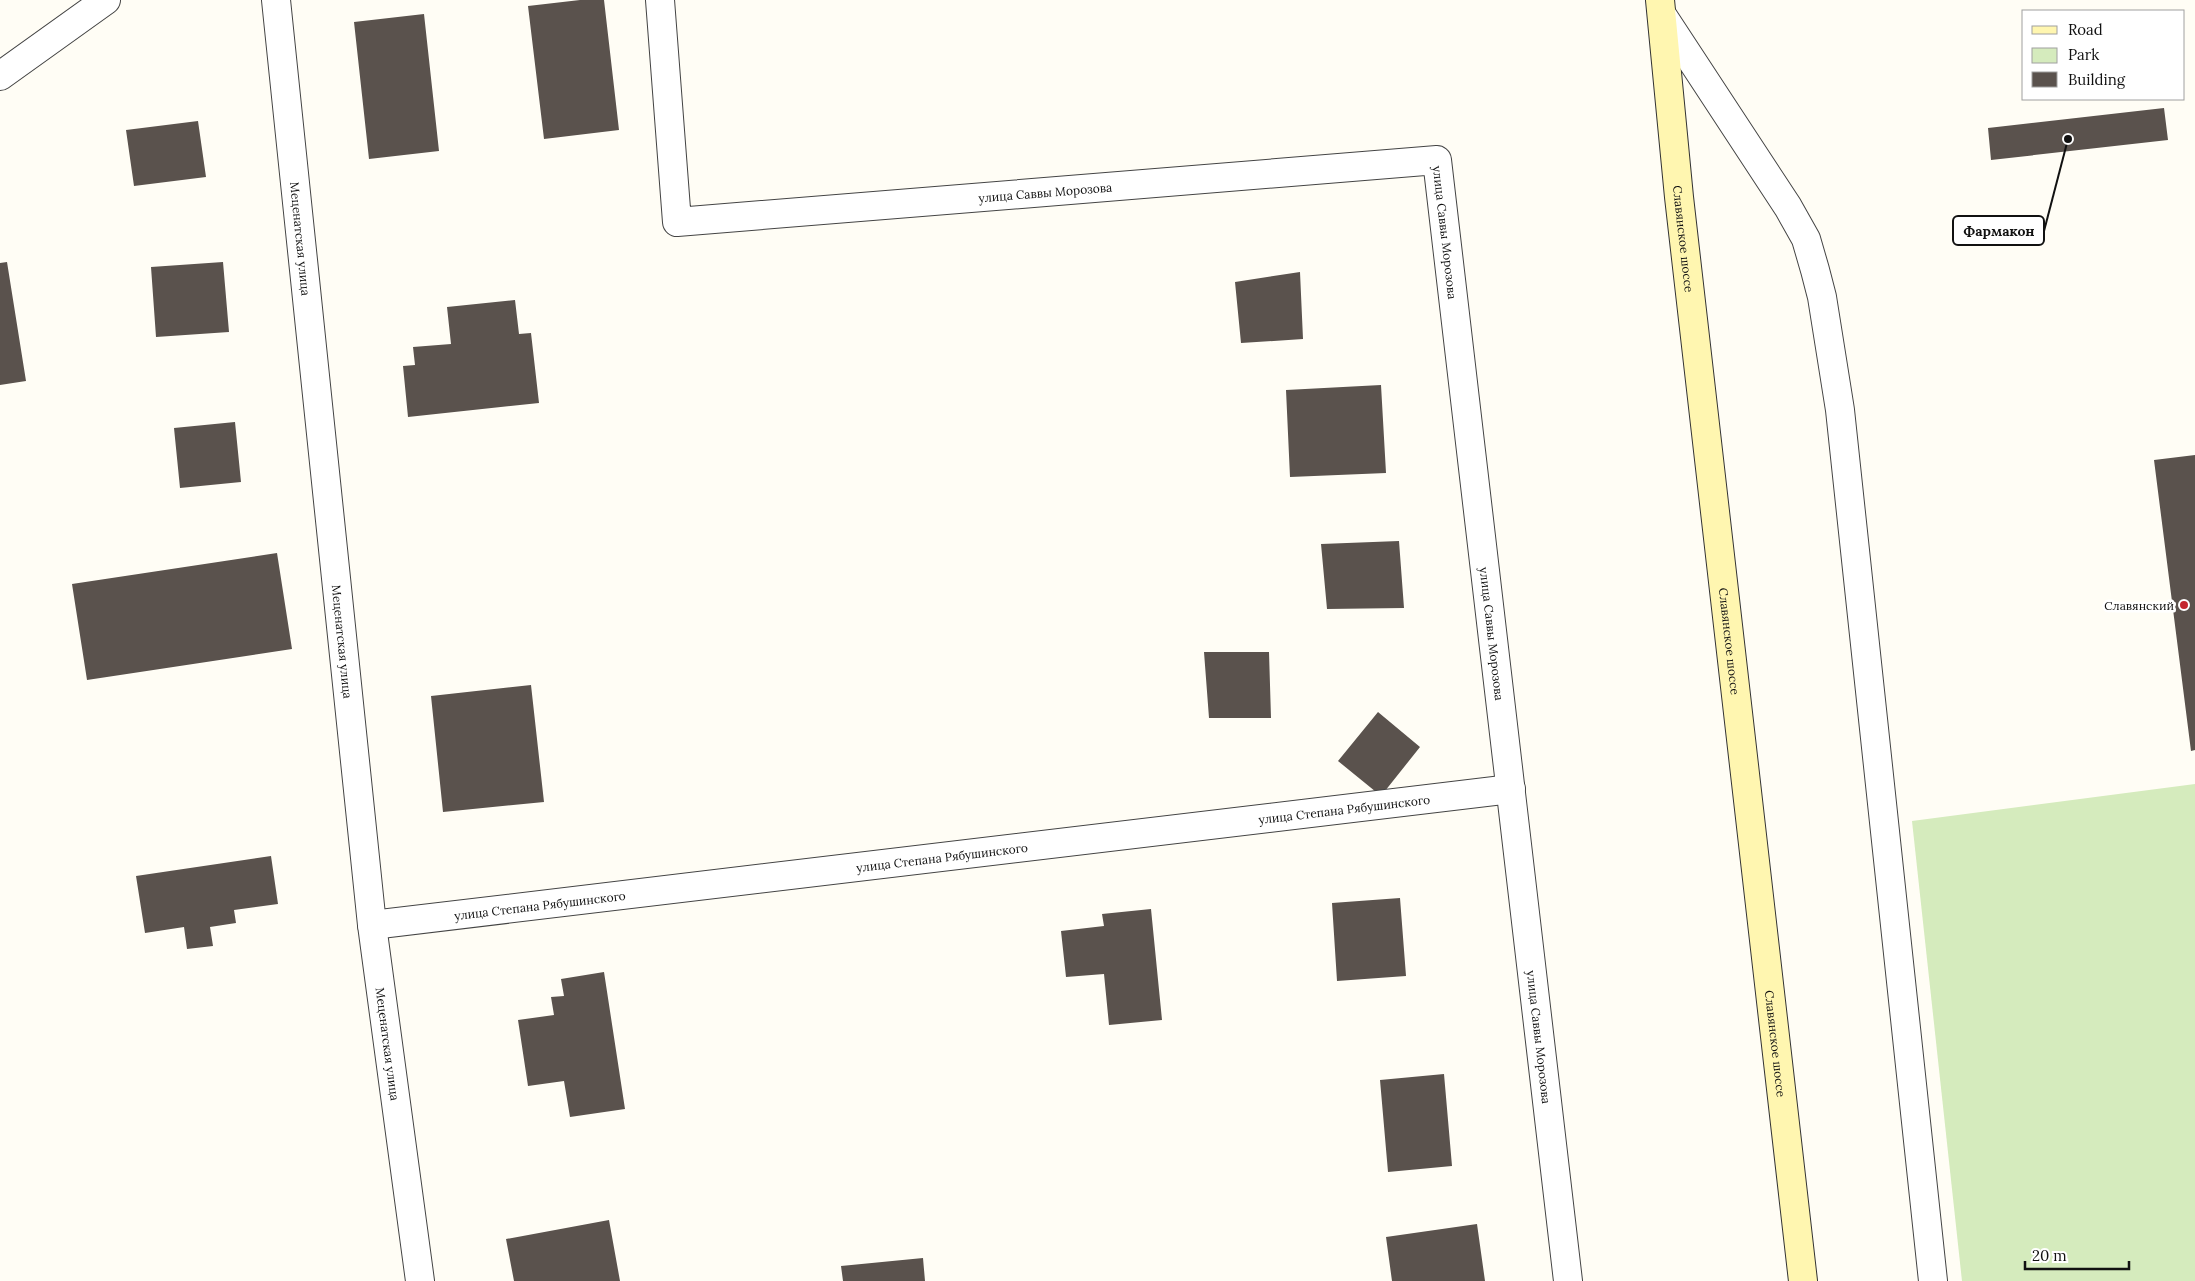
<svg xmlns="http://www.w3.org/2000/svg" width="2195" height="1281" font-family="Lora,serif">
<style>
.green{fill:#d5ebbd}
.building{fill:#5a524d}
.lines{fill:none;stroke-linecap:round;stroke-linejoin:round}
.street-casing{stroke:#444;stroke-width:30}
.secondary-casing{stroke:#333;stroke-width:30}
.street{stroke:#fff;stroke-width:28}
.secondary{stroke:#fff6b0;stroke-width:28}
.poi-dot{fill:#c4262e;stroke:#fff;stroke-width:2}
.labels{text-anchor:middle;dominant-baseline:central;stroke-width:5;stroke-linejoin:round;paint-order:stroke}
.street-label{font-size:12px;fill:#111;stroke:#fff}
.poi-label{font-size:12px;fill:#111;stroke:#fff;text-anchor:end}
.leader{fill:none;stroke:#111;stroke-width:2}
.callout-dot{fill:#111;stroke:#fff;stroke-width:2}
.callout{fill:#fff;stroke:#111;stroke-width:2}
.callout-label{font-size:14px;text-anchor:middle;font-weight:bold;fill:#111}
</style>
<rect width="100%" height="100%" fill="#fffdf5"/>
<!-- green -->
<path class="green" d="M2195,784v497h-233l-50,-460z"/>
<!-- building -->
<path class="building" d="M580,0h24l15,130 -75,9 -16,-133z
M424,14l15,137 -70,8 -15,-137z
M2164,108l4,32 -177,20 -3,-32z
M198,121l8,56 -72,9 -8,-56z
M7,262l19,119 -26,4v-122z
M223,262l6,70 -73,5 -5,-70z
M1300,272l3,67 -62,4 -6,-61z
M515,300l4,34 12,-1 8,70 -131,14 -5,-51 12,-1 -2,-18 38,-3 -4,-37z
M1381,385l5,88 -96,4 -4,-87z
M235,422l6,60 -61,6 -6,-60z
M2195,455v295l-4,1 -37,-291z
M1399,541l5,67 -77,1 -6,-65z
M277,553l15,96 -205,31 -15,-96z
M1204,652h65l2,66h-62z
M531,685l13,117 -101,10 -12,-116z
M1378,712l42,35 -39,49 -43,-35z
M271,856l7,48 -44,6 2,13 -26,4 3,19 -26,3 -3,-22 -39,6 -9,-57z
M1400,898l6,78 -69,5 -5,-78z
M1151,909l11,111 -53,5 -5,-51 -38,3 -5,-46 43,-5 -2,-12z
M604,972l21,137 -55,8 -6,-36 -36,5 -10,-66 36,-5 -3,-18 13,-1 -3,-17z
M1444,1074l8,92 -64,6 -8,-92z
M609,1220l11,61h-106l-8,-42z
M1477,1224l8,57h-93l-6,-44z
M923,1258l2,23h-82l-2,-15z"/>
<g class="lines">
<defs>
<g id="street">
<path id="s1" d="M276,0l96,925 48,356"/>
<path id="s2" d="M660,0l17,222 760,-62 131,1121"/>
<path d="M1662,15l126,192 18,32 9,31 7,27 18,113 93,871"/>
<path d="M0,76l106,-76"/>
<path id="s3" d="M372,925l1139,-136"/>
</g>
<g id="secondary">
<path id="s4" d="M1660,0l19,197 124,1084"/>
</g>
</defs>
<!-- street casing -->
<use href="#street" class="street-casing"/>
<!-- secondary casing -->
<use href="#secondary" class="secondary-casing"/>
<!-- street -->
<use href="#street" class="street"/>
<!-- secondary -->
<use href="#secondary" class="secondary"/>
</g>
<!-- markers -->
<circle class="poi-dot" cx="2184" cy="605" r="5"/>
<g class="labels">
<!-- street labels -->
<g class="street-label">
<text stroke="none"><textPath href="#s2" startOffset="592">улица Саввы Морозова</textPath></text>
<text stroke="none"><textPath href="#s2" startOffset="1058">улица Саввы Морозова</textPath></text>
<text stroke="none"><textPath href="#s1" startOffset="240">Меценатская улица</textPath></text>
<text stroke="none"><textPath href="#s4" startOffset="240">Славянское шоссе</textPath></text>
<text stroke="none"><textPath href="#s2" startOffset="1462">улица Саввы Морозова</textPath></text>
<text stroke="none"><textPath href="#s1" startOffset="645">Меценатская улица</textPath></text>
<text stroke="none"><textPath href="#s4" startOffset="645">Славянское шоссе</textPath></text>
<text stroke="none"><textPath href="#s3" startOffset="979">улица Степана Рябушинского</textPath></text>
<text stroke="none"><textPath href="#s3" startOffset="574">улица Степана Рябушинского</textPath></text>
<text stroke="none"><textPath href="#s3" startOffset="169">улица Степана Рябушинского</textPath></text>
<text stroke="none"><textPath href="#s2" startOffset="1868">улица Саввы Морозова</textPath></text>
<text stroke="none"><textPath href="#s4" startOffset="1050">Славянское шоссе</textPath></text>
<text stroke="none"><textPath href="#s1" startOffset="1050">Меценатская улица</textPath></text>
</g>
<!-- poi labels -->
<g class="poi-label">
<text x="2174" y="605">Славянский</text>
</g>
</g>
<!-- callouts -->
<path class="leader" d="M2068 139L2044 231"/>
<circle class="callout-dot" cx="2068" cy="139" r="5"/>
<rect class="callout" x="1953" y="216" width="91" height="29" rx="5"/>
<g class="callout-label">
<text x="1999" y="236">Фармакон</text>
</g>
<!-- legend -->
<rect x="2022" y="10" width="162" height="90" fill="#ffffff" stroke="#a0a0a0"/>
<rect x="2032" y="26" width="25" height="8" fill="#fff6b0" stroke="#a0a0a0"/>
<text x="2068" y="35" font-size="15" fill="#111111">Road</text>
<rect x="2032" y="48" width="25" height="15" fill="#d5ebbd" stroke="#a0a0a0"/>
<text x="2068" y="60" font-size="15" fill="#111111">Park</text>
<rect x="2032" y="72" width="25" height="15" fill="#5a524d" stroke="#a0a0a0"/>
<text x="2068" y="85" font-size="15" fill="#111111">Building</text>
<!-- scale -->
<path d="M2025 1261v8h104v-8" fill="none" stroke="#111111" stroke-width="2.5"/>
<text x="2032" y="1261" font-size="15" fill="#111111" stroke="#ffffff" stroke-width="4" paint-order="stroke">20 m</text>
</svg>
